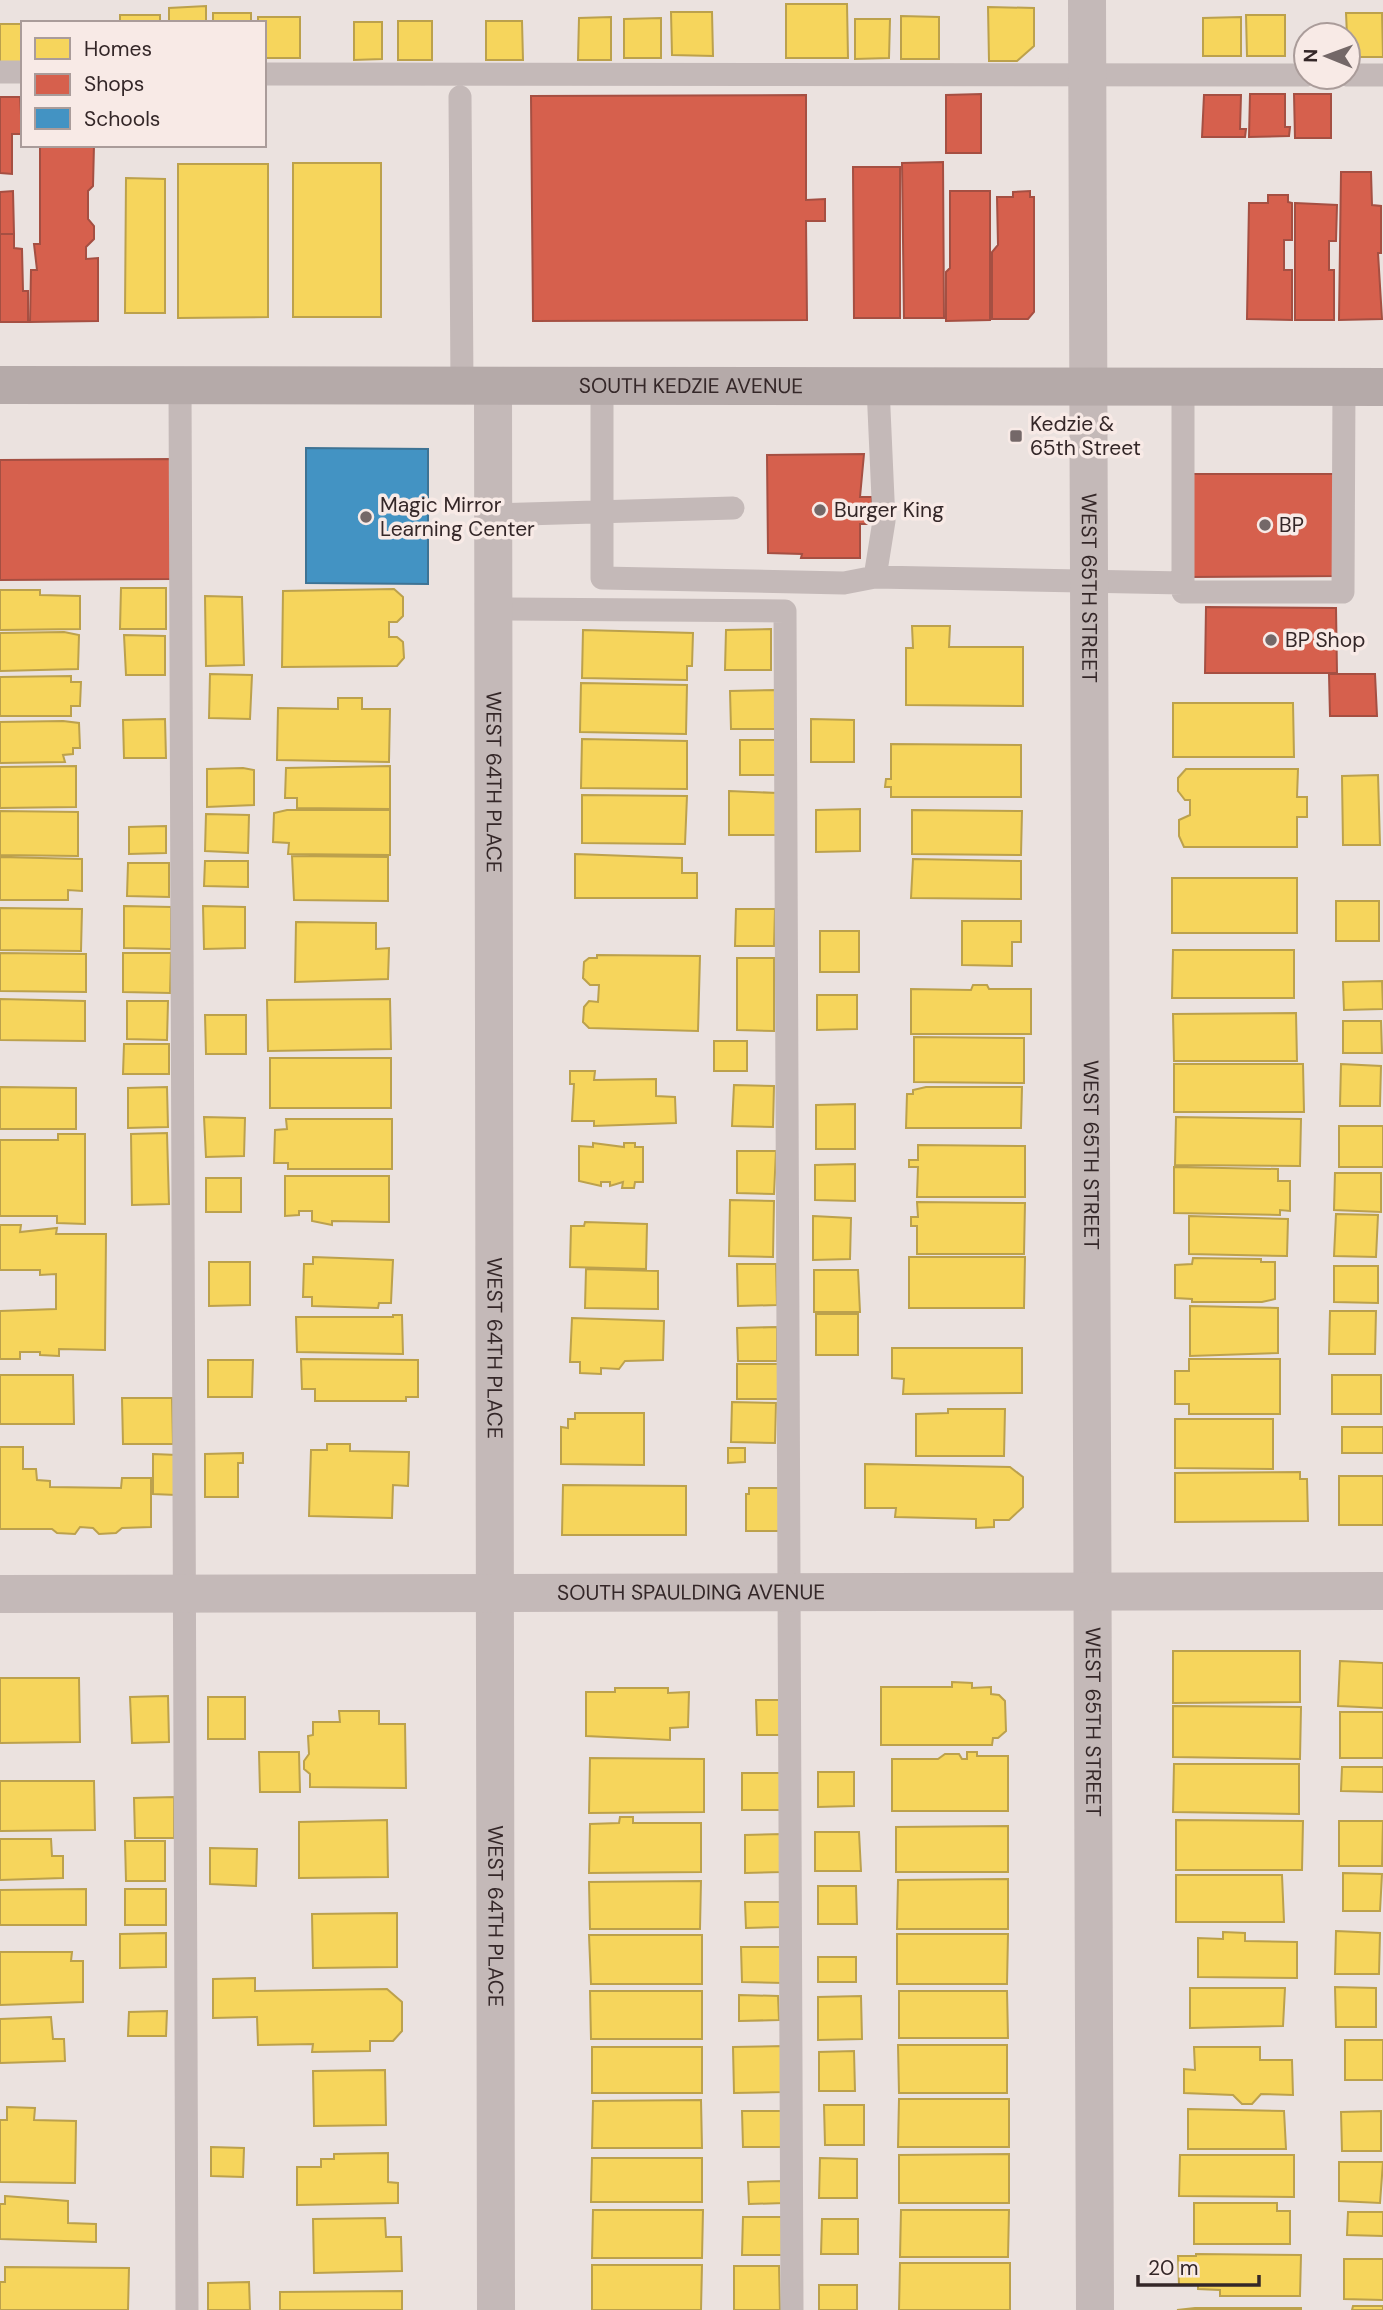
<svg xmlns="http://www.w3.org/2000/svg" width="1383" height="2310" font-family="'DM Sans',sans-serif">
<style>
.homes{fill:#f6d55c;stroke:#bca14c;stroke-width:2}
.shops{fill:#d6604d;stroke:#a54f42;stroke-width:2}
.schools{fill:#4393c3;stroke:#3e7394;stroke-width:2}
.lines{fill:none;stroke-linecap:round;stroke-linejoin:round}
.service{stroke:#c4b9b8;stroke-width:23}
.minor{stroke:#c4b9b8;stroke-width:38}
.secondary{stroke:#b5aaa9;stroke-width:38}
.poi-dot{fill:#746868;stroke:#f8eae6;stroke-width:2.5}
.labels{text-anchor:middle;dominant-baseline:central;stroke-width:7;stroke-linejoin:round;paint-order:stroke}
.street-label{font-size:21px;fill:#342728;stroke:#f8eae6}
.poi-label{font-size:21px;fill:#342728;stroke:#f8eae6;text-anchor:start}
</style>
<rect width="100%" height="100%" fill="#ebe2df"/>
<!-- homes -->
<path class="homes" d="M786,4h61l1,54h-62z
M206,6v17h-37v-15z
M988,7l46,1v38l-17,15h-28z
M671,12h41l1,44 -41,-1z
M213,13h38v10h-38z
M1346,13h36l1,44h-35z
M120,15h40v8h-40z
M1246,15h39v41h-38z
M901,16l38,1v42h-38z
M258,17h42v41h-36v-35h-6z
M611,17v43h-33l1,-42z
M1241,17v39h-38v-38z
M661,18v40h-37v-39z
M855,19h35l-1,39 -34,1z
M398,21h34v39h-34z
M486,21h36l1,39h-37z
M354,22h28v37l-28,1z
M0,24h22v39h-22z
M293,163h88v154h-88z
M178,164h90v153l-90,1z
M126,178l39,1v134h-40z
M121,588h45v41h-46z
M394,589l9,8v19l-6,6h-8v15h8l6,5 1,16 -7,8 -115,1 1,-76z
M0,590h40v5l40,1v33l-80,1z
M205,596l37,1 2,68 -38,1z
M912,626h38l-1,21h74v59l-117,-1v-57h7z
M771,629v41h-46l1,-40z
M583,630l110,3 -1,33h-5v14l-105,-2z
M64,632l15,3 -1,34 -78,2v-38z
M124,635l41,1v39h-39z
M210,674l42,1 -2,44 -41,-1z
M71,676v6h10l-1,24h-9v10h-71v-39z
M581,683l106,2 -1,49 -106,-2z
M776,690l1,39h-46l-1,-38z
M338,698h24v11h28l-1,53 -112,-2 1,-52 60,1z
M1173,703h120l1,54h-121z
M165,719l1,39h-42l-1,-38z
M811,719l43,1v42h-43z
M63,721l16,2 1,25h-7v6l-10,1 2,7 -65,1v-41z
M582,739l105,2v48l-106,-1z
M740,740h36v35h-36z
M891,744l130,1v52h-130v-10h-6l1,-8h5z
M76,766v41l-76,1v-41z
M390,766v43l-93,-1v-10h-12l1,-30z
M243,768l11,2v35l-47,2v-38z
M1186,769h112l-1,28h10v20h-10v30h-113l-5,-11v-16l11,-5v-15h-5l-7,-9v-13z
M1378,775l2,70h-37l-1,-69z
M729,791l48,2v42h-48z
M582,795l105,1 -2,48 -103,-1z
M860,809v42l-44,1v-42z
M287,810h103v45l-102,-1 1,-11 -16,-1 1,-29z
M912,810l110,1 -1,44 -109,-1z
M0,811l78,1v44l-78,-1z
M206,814l43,1 -1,38 -43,-2z
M166,826v27l-37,1v-27z
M575,854l107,4v15h15v25h-122z
M292,856l96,1v44l-94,-1z
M0,857l82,2v32l-14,-1v10h-68z
M913,859l108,2v38l-110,-1z
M205,861h43v26l-44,-1z
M128,863h41v34l-42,-1z
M1172,878h125v55h-125z
M1336,901h43v40h-43z
M124,906l47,1v42l-47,-1z
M203,906l42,1v41l-41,1z
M0,908l82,1 -1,42 -81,-1z
M736,909h39l-1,37h-39z
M962,921h59v21h-9v24l-50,-1z
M296,922l80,1v26l13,-1 -1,31 -93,3z
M820,931h39v41h-39z
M1173,950h121v48h-122z
M0,953l86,1v38l-86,-1z
M123,953h48l-1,40 -47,-1z
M597,955l103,1 -2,75 -109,-3 -6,-6 1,-15 5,-6 9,1 1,-17h-9l-7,-7 1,-16 5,-4h8z
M737,958h37v73l-37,-1z
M1382,981l1,28 -39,1 -1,-28z
M973,985h14l2,4h42v45h-120v-45l60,1z
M817,995h40v34l-40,1z
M0,999l85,2v40l-85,-1z
M390,999l1,50 -123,2 -1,-51z
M127,1001h41l-1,39 -40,-1z
M1296,1013l1,48h-123l-1,-47z
M205,1015h41v39h-40z
M1343,1021h38l1,32h-39z
M914,1037l110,1v45l-110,-1z
M714,1041h33v30h-33z
M124,1044h45v30h-46z
M270,1058h121v50h-121z
M1174,1064h129l1,48h-130z
M1341,1064l40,2 -1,40h-40z
M570,1071h25l-1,9 62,-1v17l19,1 1,26 -82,3v-5h-22l2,-37h-4z
M734,1085l40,1 -1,41 -41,-1z
M0,1087l76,1v41h-76z
M167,1087l1,40 -40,1v-40z
M926,1087h96l-1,41h-115l1,-34h6v-4z
M855,1104v45h-39v-44z
M204,1117l41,1 -1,38 -38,1z
M1176,1117l125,2 -1,47 -125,-1z
M286,1119h106v50h-104v-6h-14l1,-33 12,-1z
M1339,1126h44v41h-44z
M167,1133l2,71 -37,1 -1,-71z
M58,1134h27v90l-28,-1v-7h-57v-76h58z
M593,1143l31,4v-4h11v4h8v35h-8l-1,6h-12l1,-6 -13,4v-4h-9v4l-22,-5v-35l14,1z
M918,1145l107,1v51h-108l1,-30h-9v-7h9z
M737,1151h39l-2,43 -37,-1z
M855,1164v37l-40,-1v-35z
M1174,1167l104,2v12h12v30l-10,-1v5l-106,-2z
M1335,1173h46v39l-47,-2z
M285,1176h104v46l-57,-1v4l-20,-4v-10h-13v4l-14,1z
M206,1178h35v34h-35z
M730,1200l44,1 -1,56 -44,-1z
M917,1202l108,1 -1,51h-107v-28h-6v-9h7z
M1336,1214l42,1 -2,42 -42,-1z
M813,1216l38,2 -1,41 -37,1z
M1189,1216l99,3 -1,37 -98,-2z
M585,1222l62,2 -1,45 -76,-2 1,-41h13z
M0,1225h21l-1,7 37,-4 -1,6h50l-1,116 -46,-1v7l-19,-1v-3h-20v7h-20v-48l56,-2v-35l-16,1v-5h-40z
M313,1257l80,3 -2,43h-12l-1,5 -66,-2v-9h-9l1,-33h9z
M909,1257h116l-1,51h-115z
M1193,1258l68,1v3h14v37l-13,3h-70v-3l-17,-1v-33l17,-1z
M209,1262h41v43l-41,1z
M737,1264h39l1,41 -39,1z
M1334,1266h44v37l-44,-1z
M586,1269l72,2v38l-73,-1z
M814,1270h44l2,42h-46z
M1190,1306l88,2v45l-88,3z
M1330,1311h46l-1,43h-46z
M816,1314h42v41h-42z
M393,1315h9l1,39 -106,-2 -1,-35h97z
M572,1318l92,3 -1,39 -38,1 -6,8 -18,-1v6l-21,-1v-11h-10z
M777,1327v34h-39l-1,-33z
M892,1348h130v45l-119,1 1,-15 -12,-1z
M301,1359l117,1v37h-12v4h-91v-12h-13z
M1189,1359h91v55h-91v-10h-14v-33h14z
M208,1360h45l-1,37h-44z
M737,1364h42v35h-42z
M0,1375h73l1,49h-74z
M1332,1375h49v39h-49z
M122,1398h50l1,46h-50z
M732,1402l44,1 -1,40 -44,-1z
M948,1409h57l-1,47h-88v-42l32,-1z
M575,1413h69v52l-83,-1v-37l7,1v-9h7z
M1175,1419h98v50l-98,-1z
M1342,1427h41v26h-41z
M327,1444h23v7l59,1 -1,34 -15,-1 -1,33 -83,-2 2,-66h16z
M0,1447h23v22h13l1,11 13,1v6l71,1 1,-10h29v49l-29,1 -6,5 -17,1 -6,-6 -13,-1 -5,7 -18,-1 -5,-4h-52z
M728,1448h17v14l-17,1z
M243,1453v10h-5v34h-33v-43z
M153,1454l24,1 -1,40 -23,-1z
M865,1464l145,3 13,10v30l-14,13h-15v7l-18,1v-9l-81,-2 1,-9h-31z
M1300,1472v7h7l1,42 -133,1v-49z
M1339,1476h44v49h-44z
M563,1485l123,1v49h-124z
M749,1488h31v43h-34v-37h3z
M1173,1651h127v51l-127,1z
M1340,1661l43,2v45l-45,-2z
M0,1678h79l1,64 -80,1z
M952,1682l20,1v5l19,-1v7l8,1 6,6 1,30 -8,7h-5l-1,7h-111v-58h71z
M615,1688h53v5l21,-1 -1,35 -18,1v12l-84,-4v-44h29z
M168,1696l1,46 -37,1 -2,-46z
M208,1697h37v42h-37z
M756,1700h26l-1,35h-24z
M1173,1706l128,1 -1,52 -127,-2z
M339,1711h40v13h26l1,64 -96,-1v-13l-6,-5v-8l5,-7 -1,-18 5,-1v-13h27z
M1340,1712h43v46h-43z
M259,1752h40l1,40h-40z
M967,1752h10v4h31v55h-116v-52h46l7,-5h14l3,5h5z
M590,1758l114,1v53l-115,1z
M1174,1764h125v50l-126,-2z
M1342,1767h41v25l-42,-1z
M818,1772h36v34l-36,1z
M742,1773h40l-1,37h-39z
M0,1781h94l1,49 -95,1z
M174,1797v41h-39l-1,-40z
M620,1817h13v6h68v49l-112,1 1,-49 29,-1z
M387,1820l1,57 -89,1v-56z
M1176,1820l127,1 -1,49h-126z
M1339,1821h44l-1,45h-43z
M1008,1826v46h-112v-45z
M815,1832h44l2,39h-46z
M782,1834l-1,38 -36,1v-38z
M0,1839h51l1,17h11v22l-63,2z
M125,1841h40v40h-39z
M210,1848l47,1 -1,37 -46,-2z
M1343,1873l39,1 -2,37h-37z
M1176,1875h106l2,47h-108z
M1008,1879v50h-111l1,-49z
M701,1881l-1,48h-110l-1,-47z
M818,1886h38l1,38h-39z
M86,1889v36h-86v-35z
M125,1889h41v36h-41z
M745,1902h36v25l-35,1z
M397,1913v54l-84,1 -1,-54z
M1336,1931l44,2 -1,41h-44z
M1223,1932l22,1v8l52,1v36l-99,-1v-39l25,1z
M166,1933v34l-46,1v-34z
M897,1934h111l-1,50h-110z
M589,1935h113v49h-111z
M741,1947h42v36l-41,-1z
M0,1952h72l-1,9h12v41l-83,3z
M818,1957h38v25h-38z
M255,1978v13l132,-2 15,13v29l-9,10h-23v10l-58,1 1,-8 -55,1 -1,-28 -44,1v-39z
M1335,1987l41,1v39h-40z
M1190,1988h95l-2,38 -93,2z
M590,1991h112v48h-111z
M899,1991h108l1,47h-109z
M739,1995l39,1 1,24 -40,1z
M861,1996l1,43 -44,1v-43z
M167,2011l-1,25h-38l1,-24z
M51,2017l2,22h11l1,22 -65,2v-44z
M1345,2040h38v40h-38z
M898,2045h109v48h-108z
M783,2046v46l-49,1 -1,-46z
M592,2047h110v46h-110z
M1194,2047h66v13h32l1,35 -32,-1 -9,10h-10l-9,-9 -49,-2v-24l11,1z
M854,2051l1,40h-36v-39z
M385,2070l1,55 -72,1 -1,-55z
M899,2099h110v48h-111z
M701,2100l1,48h-110l1,-47z
M824,2105h40v40h-39z
M7,2107l28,1 -1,12 42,1 -1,62 -75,-1v-62h7z
M1188,2109l96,2 2,38h-98z
M742,2111h40v36h-39z
M1381,2111v40h-39l-1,-39z
M211,2147l33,1 -1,29 -32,-1z
M388,2153v29l10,1v20l-101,2v-38h24v-8h13v-5z
M1009,2154v49h-110v-48z
M1180,2155h114v42l-115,-1z
M592,2158h110v44h-111z
M820,2158l37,1v39h-38z
M1339,2162h44l-3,41 -41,-2z
M784,2181v22l-35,1 -1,-22z
M5,2196l63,5v22l28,1v18l-96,-3v-35h5z
M1194,2203h83v8h13v33h-96z
M593,2210h110l-1,48h-110z
M901,2210h108l-1,47h-108z
M1348,2212h35v24l-36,-1z
M743,2217h40v38h-41z
M385,2218l1,19h15l1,34 -88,2 -1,-54z
M822,2219h36v35h-37z
M1196,2254l105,1 -1,41h-80v-6l-22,-1v-4h-19l-1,-29h18z
M1344,2259h39v41l-39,-1z
M900,2263h110v47h-111z
M592,2265h110l-1,45h-109z
M734,2266h45l1,44h-46z
M5,2267l124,1 -1,42h-128v-28h5z
M249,2282l1,28h-42v-27z
M819,2285h38v25h-38z
M402,2291v19h-122v-18z
M1353,2306h30v4h-31z
M1195,2308h106v2h-124z"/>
<!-- shops -->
<path class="shops" d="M981,94v59h-35v-58z
M1250,94h35v33h5l-1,9 -40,1z
M1294,94h37v44h-36z
M806,95v105l19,-1v22h-19l1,99 -274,1 -2,-225z
M1204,95h37l-1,34h6l-1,8h-43z
M0,97h20l2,37h-10v40l-12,-1z
M40,145h54l-1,41 -5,5v28l6,7v13l-8,8v12l12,-1v63l-68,1 1,-52h6l-3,-26h6z
M943,162l1,156h-40l-2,-155z
M853,167h47v151h-46z
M1341,172h30l1,33 9,1v47h-3l4,66 -43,1z
M13,191l1,43h-14v-42z
M950,191h40v129l-44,1v-49l4,-4z
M1030,191v6h4v115l-6,7h-36v-67l6,-7 -1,-48h16v-5z
M1268,195h20v7l4,1v37h-8v30h8v50l-45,-1 2,-116h19z
M1295,203l42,2 -1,36h-7v29h5v50h-39z
M0,234h14v14l8,1 1,42h5v31h-28z
M864,454l-4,43h12v27h-12v34h-59l1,-4 -34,-1 -1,-98z
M171,459v120l-171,1v-120z
M1188,474h153l1,102 -153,1z
M1206,607l130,1 1,65h-132z
M1329,674h46l2,42h-47z"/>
<!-- schools -->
<path class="schools" d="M306,448l122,1v135l-122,-1z"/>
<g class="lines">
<!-- service -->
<path class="service" d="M0,72h23
M264,74l1042,1
M1348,75h35
M460,97l2,289
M180,385l7,1925
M602,386v192l242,5 31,-6 9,-56 -6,-134
M1183,387v205h160l1,-205
M494,515l239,-7
M875,577l308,6
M495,609l290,2 7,1699"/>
<!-- minor -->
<g class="minor">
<path id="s1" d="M1087,0l8,2310"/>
<path id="s2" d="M493,386l3,1924"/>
<path id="s3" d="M0,1594l1383,-3"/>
</g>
<!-- secondary -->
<path class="secondary" id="s4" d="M0,385l1383,2"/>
</g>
<!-- markers -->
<g class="poi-dot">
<rect x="1009" y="429" width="14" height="14" rx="3.5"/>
<circle cx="820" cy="510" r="7"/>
<circle cx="366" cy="517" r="7"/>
<circle cx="1265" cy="525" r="7"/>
<circle cx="1271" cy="640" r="7"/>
</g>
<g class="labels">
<!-- street labels -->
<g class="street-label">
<text stroke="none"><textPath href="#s4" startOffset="691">SOUTH KEDZIE AVENUE</textPath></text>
<text stroke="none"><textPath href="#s1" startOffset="588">WEST 65TH STREET</textPath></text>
<text stroke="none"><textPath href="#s2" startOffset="396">WEST 64TH PLACE</textPath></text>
<text stroke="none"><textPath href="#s1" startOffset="1155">WEST 65TH STREET</textPath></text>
<text stroke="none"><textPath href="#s2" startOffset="962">WEST 64TH PLACE</textPath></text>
<text stroke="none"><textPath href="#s3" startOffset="691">SOUTH SPAULDING AVENUE</textPath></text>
<text stroke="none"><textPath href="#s1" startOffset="1722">WEST 65TH STREET</textPath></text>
<text stroke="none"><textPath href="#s2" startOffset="1530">WEST 64TH PLACE</textPath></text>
</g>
<!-- poi labels -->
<g class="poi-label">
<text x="1030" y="424">Kedzie &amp;<tspan x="1030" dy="24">65th Street</tspan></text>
<text x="380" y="505">Magic Mirror<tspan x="380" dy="24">Learning Center</tspan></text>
<text x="834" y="510">Burger King</text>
<text x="1279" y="525">BP</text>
<text x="1285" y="640">BP Shop</text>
</g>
</g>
<!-- legend -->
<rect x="21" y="21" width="245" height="126" fill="#f8eae6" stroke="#aa9c9a" stroke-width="2"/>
<rect x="35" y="38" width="35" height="21" fill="#f6d55c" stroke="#aa9c9a" stroke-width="2"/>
<text x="84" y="56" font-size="21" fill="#342728">Homes</text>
<rect x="35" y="74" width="35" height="21" fill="#d6604d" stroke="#aa9c9a" stroke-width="2"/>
<text x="84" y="91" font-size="21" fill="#342728">Shops</text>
<rect x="35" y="108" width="35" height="21" fill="#4393c3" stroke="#aa9c9a" stroke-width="2"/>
<text x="84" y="126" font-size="21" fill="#342728">Schools</text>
<!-- north arrow -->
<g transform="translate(1327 56) rotate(271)"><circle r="33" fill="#f8eae6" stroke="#aa9c9a" stroke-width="2"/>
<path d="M0-5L12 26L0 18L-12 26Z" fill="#746868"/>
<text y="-10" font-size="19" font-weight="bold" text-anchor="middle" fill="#342728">N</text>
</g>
<!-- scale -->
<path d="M1138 2275v10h121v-10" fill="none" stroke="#342728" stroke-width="3.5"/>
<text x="1148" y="2275" font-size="21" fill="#342728" stroke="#f8eae6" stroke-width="5" paint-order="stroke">20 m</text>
</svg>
